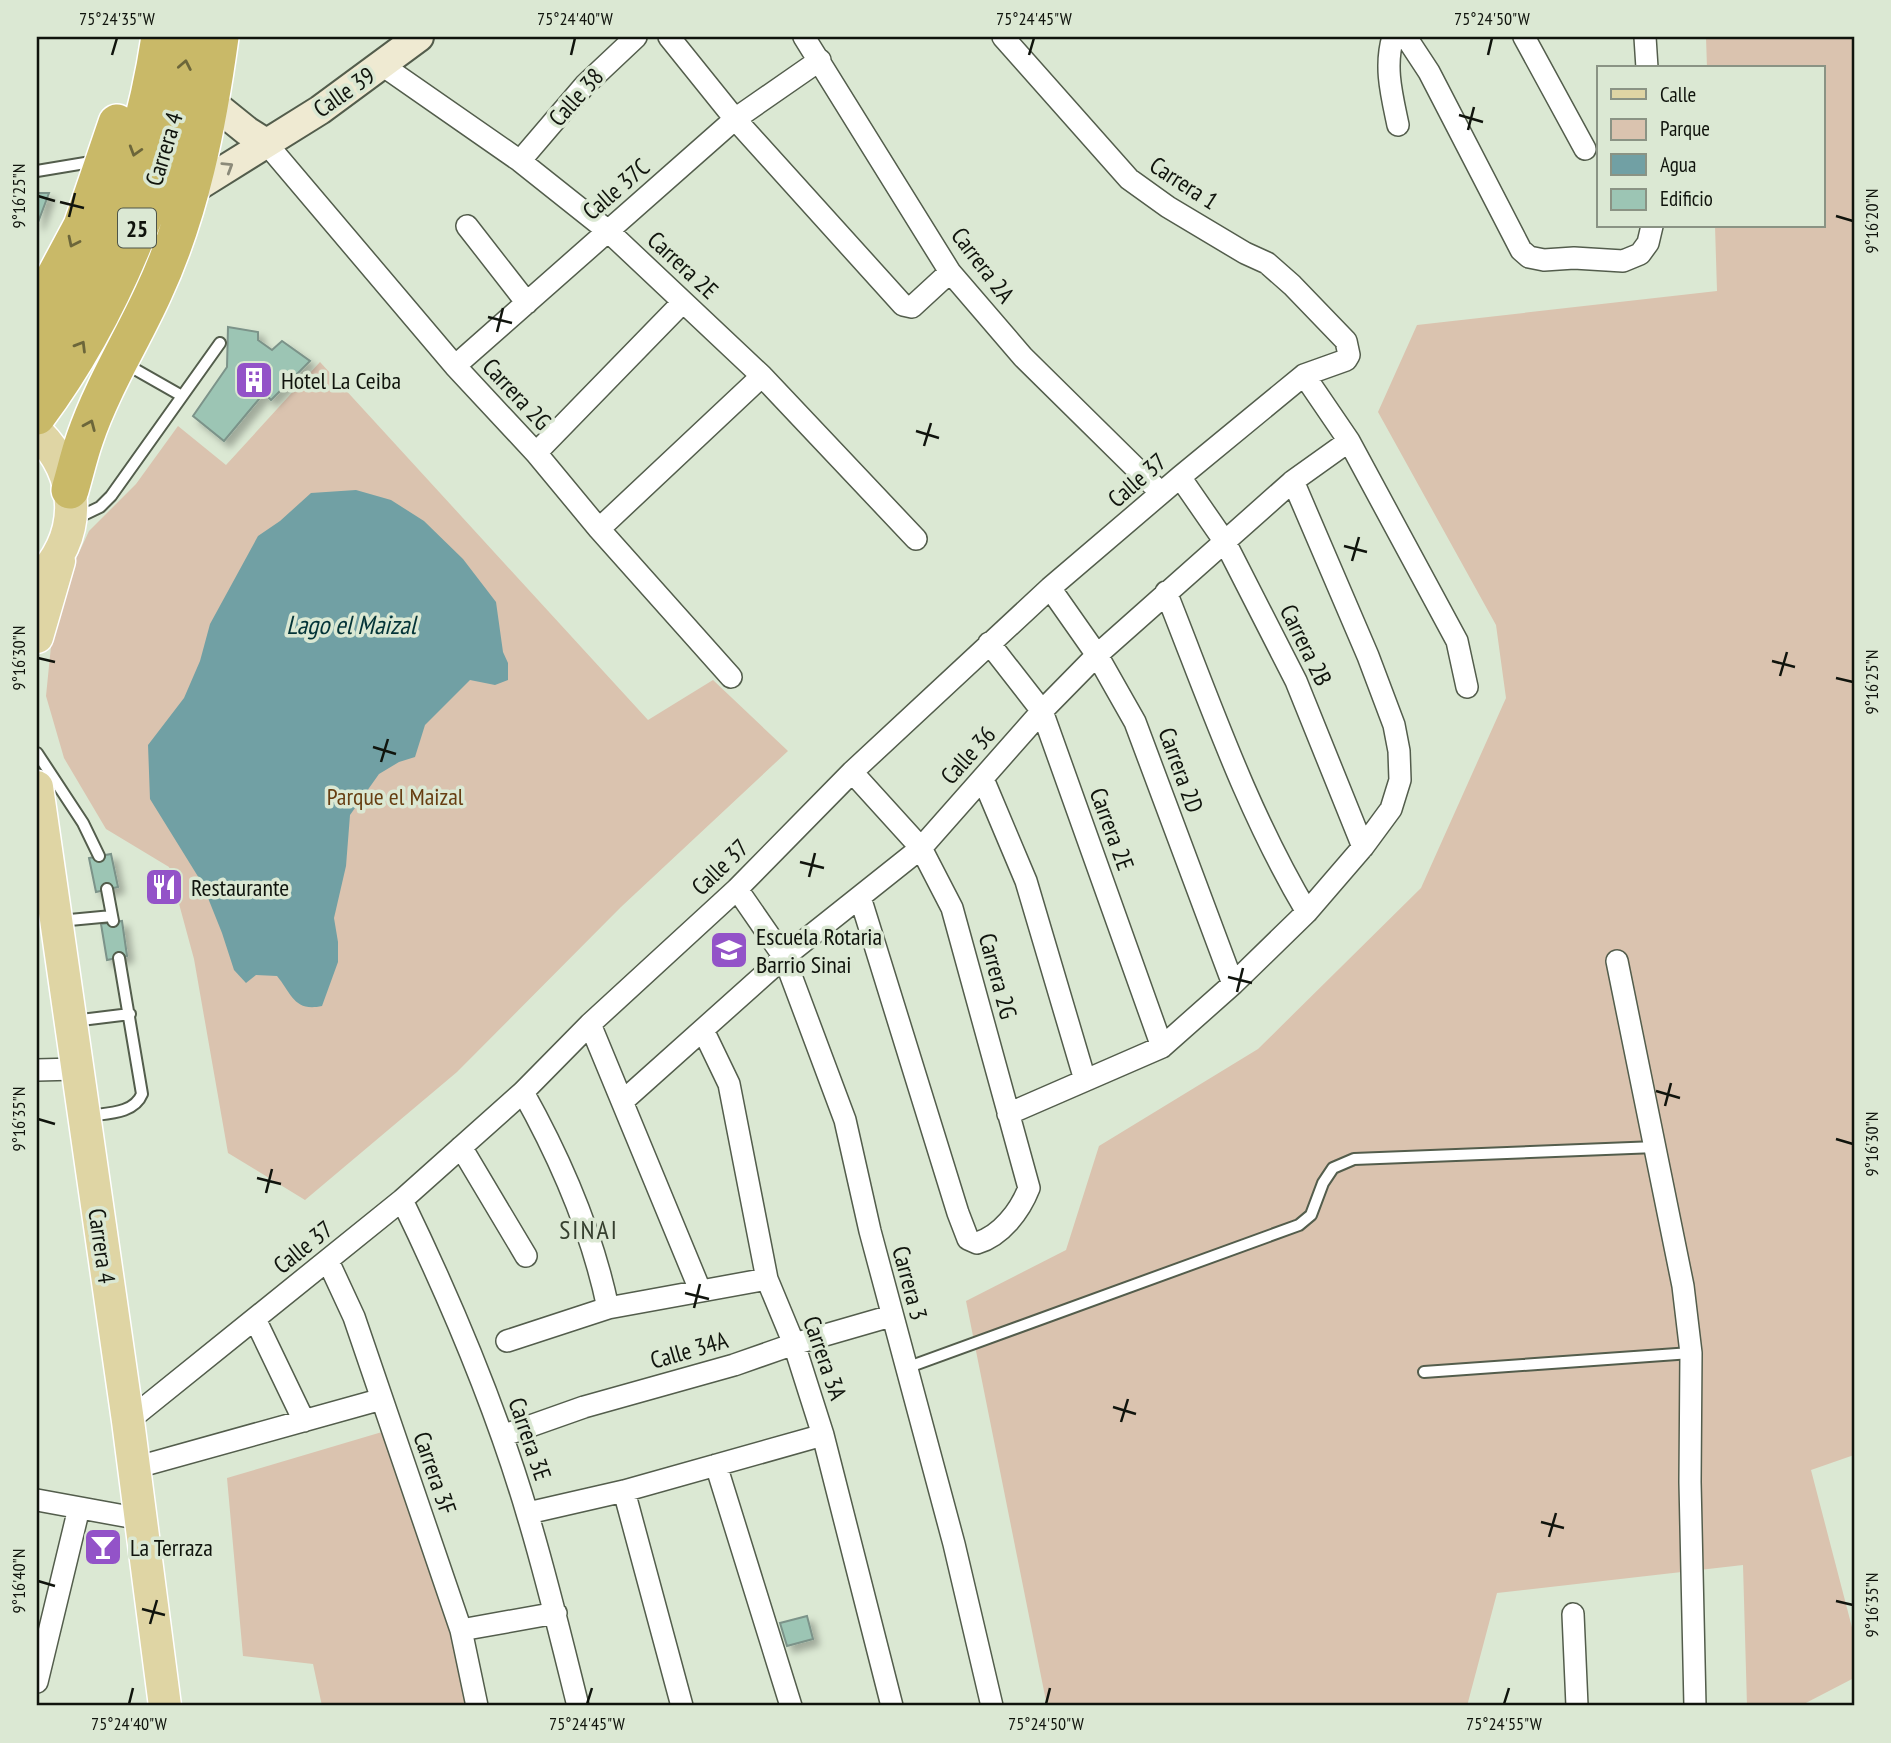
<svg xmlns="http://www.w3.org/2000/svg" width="1891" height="1743" font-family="'PT Sans Narrow',sans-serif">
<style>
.green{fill:#dac3af}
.water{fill:#71a0a4}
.building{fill:#9cc5b4;stroke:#7b9389;stroke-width:2;filter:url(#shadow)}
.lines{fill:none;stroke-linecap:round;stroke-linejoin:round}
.lane-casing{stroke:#535d4c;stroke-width:14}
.street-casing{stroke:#535d4c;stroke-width:24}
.secondary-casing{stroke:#535d4c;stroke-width:32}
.primary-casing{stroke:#fff;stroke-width:35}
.highway-casing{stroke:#fff;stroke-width:40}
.lane{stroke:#fff;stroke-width:10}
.street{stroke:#fff;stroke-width:21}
.secondary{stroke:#efead2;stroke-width:28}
.primary{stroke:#dfd5a4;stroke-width:32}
.highway{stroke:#c9b968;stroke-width:37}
.oneway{stroke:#6c663a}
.oneway2{stroke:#8b8a79}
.ticks{fill:none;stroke:#10140d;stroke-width:2.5}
.labels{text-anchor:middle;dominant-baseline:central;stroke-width:7;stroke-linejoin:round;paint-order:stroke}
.shield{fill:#dbe8d3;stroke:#4d5448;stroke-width:2}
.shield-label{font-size:23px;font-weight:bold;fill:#10140d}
.street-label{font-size:24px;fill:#10140d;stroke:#dbe8d3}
.poi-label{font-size:24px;fill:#10140d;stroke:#dbe8d3;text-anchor:start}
.park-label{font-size:24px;fill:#673e12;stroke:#dbe8d3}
.water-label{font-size:26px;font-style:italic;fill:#033337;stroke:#dbe8d3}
.neighbourhood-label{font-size:26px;letter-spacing:2px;fill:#36402f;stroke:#dbe8d3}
.neatline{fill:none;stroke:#10140d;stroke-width:2.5}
.ticks-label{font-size:18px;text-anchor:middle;fill:#10140d}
</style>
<defs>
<filter id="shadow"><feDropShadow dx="6" dy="6" stdDeviation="3.5" flood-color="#0004"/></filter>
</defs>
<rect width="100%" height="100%" fill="#dbe8d3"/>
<!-- green -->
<path class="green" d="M1706,37h148v1418l-43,15 43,165v43l-54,28h-53l-4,-141 -246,28 -30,113h-420l-81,-405 100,-51 33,-104 159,-97 163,-161 85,-190 -10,-73 -118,-213 39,-87 300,-34 -2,-65h108v-158h-116z
M320,362l328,358 65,-40 75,71 -167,156 -164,165 -152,128 -77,-47 -34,-194 -25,-92 -63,-38 -42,-71 -18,-62 7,-70 11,-41 25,-54 47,-47 42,-58 48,39z
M382,1432l70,201 15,73h-145l-9,-42 -70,-8 -16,-178z"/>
<!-- water -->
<path class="water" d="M356,490l35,10 33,21 39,38 33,43 7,50 5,11v17l-13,5 -25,-5 -45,45 -10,32 -16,5 -20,12 -29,41 -4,51 -12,52 4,24v20l-16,44c-28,6 -30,-12 -45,-30l-21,-1 -10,8 -12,-13 -12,-37 -20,-50 -52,-84 -2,-54 36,-47 16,-37 10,-37 48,-88 22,-15 31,-28z"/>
<!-- building -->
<path class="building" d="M37,193h12l-12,32z
M228,327l30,5v8l14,10 10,-9 28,20 -39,39 -7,-7 -40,48 -31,-25 34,-49z
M111,854l7,33 -22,5 -7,-34z
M122,921l5,35 -20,4 -6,-36z
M807,1616l6,23 -26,7 -7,-23z"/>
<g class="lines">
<defs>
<path id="lane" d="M37,171l60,-10
M124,363l58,33
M75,519l25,-12 11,-11 109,-153
M37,753l46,70 16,33
M107,889l6,32
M59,921l53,-5
M73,1021l57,-7
M88,1116c19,-3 46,-2 54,-22l-23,-136
M906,1368l393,-143 12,-10 12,-32 10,-15 21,-9 302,-12
M1424,1372l267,-19"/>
<path id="street" d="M669,37l66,82 168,186 9,2 38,-35
M804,37l146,235 73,85 138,136
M1393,37c-9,30 -1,59 5,88
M1406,37l23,35 92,178 8,7 15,3 30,-2 49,3 17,-7 8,-11 4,-17
M1524,37l61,112
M1645,37l2,31
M382,65l138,96 88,70 154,145 154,163
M266,143l189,223 81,87 63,76 132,148
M520,161l65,-76 51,-48
M467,226l60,77
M455,366l280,-247 85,-59
M1304,375l45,66 108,200 10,46
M536,453l147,-151
M1180,477l45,65 71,139 67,166
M599,529l163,-153
M1050,588l47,67 38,67 98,262
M1166,592c43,108 81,220 141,320
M989,643l53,68 120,336
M852,772l69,76 31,60 77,280c-9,23 -28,48 -52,55l-9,-4 -10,-26 -98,-316
M983,779l43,102 59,199
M737,889l47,68 61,163 25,111 84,313 38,162
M1617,961l66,325 8,67 -1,129 5,224
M590,1024l110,266
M703,1030l26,54 38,195 27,65 29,91 69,271
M37,1070l39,-1
M523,1092c38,68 69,139 85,216
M623,1101l161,-144 137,-109 121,-137 55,-56 196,-174 56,-40
M1008,1114l154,-67 71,-63 74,-72 56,-65 28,-38 9,-29 -1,-29 -5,-26 -26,-69 -75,-175
M461,1147l65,109
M402,1200c49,101 94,207 126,316 19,63 34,126 50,190
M328,1261l26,56 107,313 16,76
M255,1319l49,102
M507,1341l101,-33 159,-29
M128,1421l274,-221 121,-108 67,-68 147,-135 115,-117 198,-184 130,-111 124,-102 42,-15 3,-5 -3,-14 -54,-56 -25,-22 -22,-10 -77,-46 -39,-28 -126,-142
M502,1436l82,-29 150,-42 60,-21 97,-28
M716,1465l75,241
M134,1468l248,-69
M624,1491l58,215
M37,1500l104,19
M528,1513l96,-22 199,-56
M1573,1614l4,92
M461,1630l95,-17
M37,1682l42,-174"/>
<path id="secondary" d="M211,102l36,29 19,12
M190,191l130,-81 99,-73"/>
<path id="primary" d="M37,432c45,45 46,104 0,150
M37,637l22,-76
M37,787l91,634 37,285"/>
<path id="highway" d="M37,310l45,-84 35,-103
M37,367c64,-103 105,-210 123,-330
M37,416c78,-105 136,-249 153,-379
M70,490c5,-17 9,-35 15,-52 17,-50 46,-96 68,-144 38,-81 55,-170 67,-257"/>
</defs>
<!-- lane casing -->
<use href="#lane" class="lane-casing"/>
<!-- street casing -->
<use href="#street" class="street-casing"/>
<!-- secondary casing -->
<use href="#secondary" class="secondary-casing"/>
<!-- primary casing -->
<use href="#primary" class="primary-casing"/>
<!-- highway casing -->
<use href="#highway" class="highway-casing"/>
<!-- lane -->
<use href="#lane" class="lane"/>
<!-- street -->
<use href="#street" class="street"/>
<!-- secondary -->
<use href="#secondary" class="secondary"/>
<!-- primary -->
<use href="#primary" class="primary"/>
<!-- highway -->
<use href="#highway" class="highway"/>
</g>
<!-- one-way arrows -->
<defs><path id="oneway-chevron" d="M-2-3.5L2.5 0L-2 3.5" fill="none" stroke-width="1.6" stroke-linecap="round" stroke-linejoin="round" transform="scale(1.75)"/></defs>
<g class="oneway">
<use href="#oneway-chevron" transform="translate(185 65) rotate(-79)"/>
<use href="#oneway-chevron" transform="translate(135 151) rotate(107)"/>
<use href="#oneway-chevron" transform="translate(73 242) rotate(116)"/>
<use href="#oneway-chevron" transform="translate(81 346) rotate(-59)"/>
<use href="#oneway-chevron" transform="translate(90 425) rotate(-67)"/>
</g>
<use class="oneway2" href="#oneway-chevron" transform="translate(228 167) rotate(-32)"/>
<!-- ticks -->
<path class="ticks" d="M112,55l5,-17M571,55l4,-17M1029,55l5,-17M1488,55l4,-17M1459,115l24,7M1468,130l6,-23M38,196l17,5M60,202l24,6M1836,216l17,5M69,217l6,-24M488,317l24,6M497,332l6,-24M916,431l23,7M924,446l7,-23M1344,546l23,6M1352,561l7,-24M38,658l17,4M1772,661l23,6M1780,676l7,-24M1836,678l17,4M373,747l23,7M381,762l7,-23M800,862l24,6M809,877l6,-24M1228,977l24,6M1237,992l6,-24M1656,1091l24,7M1665,1106l6,-23M38,1119l17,5M1836,1139l17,5M257,1178l24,6M266,1193l6,-24M685,1293l24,6M694,1308l6,-24M1113,1407l23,7M1121,1422l7,-23M1541,1522l23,6M1549,1537l7,-24M38,1581l17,5M1836,1601l17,4M142,1609l23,6M150,1624l7,-24M129,1704l4,-16M587,1704l5,-16M1046,1704l4,-16M1504,1704l5,-16"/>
<!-- icons -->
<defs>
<symbol id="building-square" viewBox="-11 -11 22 22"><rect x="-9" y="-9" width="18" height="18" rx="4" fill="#9353c8" stroke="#dbe8d3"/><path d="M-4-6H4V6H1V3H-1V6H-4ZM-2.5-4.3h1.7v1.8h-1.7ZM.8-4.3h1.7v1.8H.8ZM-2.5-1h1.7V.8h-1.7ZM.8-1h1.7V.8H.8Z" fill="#fff"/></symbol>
<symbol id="restaurant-square" viewBox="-11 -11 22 22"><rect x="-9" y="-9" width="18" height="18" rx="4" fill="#9353c8" stroke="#dbe8d3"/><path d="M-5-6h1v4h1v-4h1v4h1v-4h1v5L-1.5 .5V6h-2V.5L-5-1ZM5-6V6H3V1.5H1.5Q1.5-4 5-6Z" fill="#fff"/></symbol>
<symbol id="school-square" viewBox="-11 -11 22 22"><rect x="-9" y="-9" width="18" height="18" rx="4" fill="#9353c8" stroke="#dbe8d3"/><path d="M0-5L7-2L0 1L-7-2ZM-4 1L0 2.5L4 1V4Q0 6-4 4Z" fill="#fff"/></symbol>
<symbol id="bar-square" viewBox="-11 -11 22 22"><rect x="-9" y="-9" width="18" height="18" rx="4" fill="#9353c8" stroke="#dbe8d3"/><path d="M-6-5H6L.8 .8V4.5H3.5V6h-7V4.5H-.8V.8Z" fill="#fff"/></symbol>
</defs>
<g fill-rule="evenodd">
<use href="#building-square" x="232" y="358" width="44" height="44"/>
<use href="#restaurant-square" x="142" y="865" width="44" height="44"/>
<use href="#school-square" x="707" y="928" width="44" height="44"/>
<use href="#bar-square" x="81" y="1525" width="44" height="44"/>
</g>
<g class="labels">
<!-- shield labels -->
<rect class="shield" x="118" y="208.5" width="38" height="39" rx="5"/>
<g class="shield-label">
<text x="137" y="228">25</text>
</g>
<!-- street labels -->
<g class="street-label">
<text transform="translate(344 92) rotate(-35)">Calle 39</text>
<text transform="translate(576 97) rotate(-48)">Calle 38</text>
<text transform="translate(164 149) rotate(-73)">Carrera 4</text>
<text transform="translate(1184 183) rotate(33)">Carrera 1</text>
<text transform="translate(616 189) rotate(-41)">Calle 37C</text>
<text transform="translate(683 265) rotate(43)">Carrera 2E</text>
<text transform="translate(983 265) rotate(53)">Carrera 2A</text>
<text transform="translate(517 394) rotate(47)">Carrera 2G</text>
<text transform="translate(1137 480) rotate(-41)">Calle 37</text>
<text transform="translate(1306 645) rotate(64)">Carrera 2B</text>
<text transform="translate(968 755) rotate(-48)">Calle 36</text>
<text transform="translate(1181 770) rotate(70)">Carrera 2D</text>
<text transform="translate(1112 829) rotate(70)">Carrera 2E</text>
<text transform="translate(720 867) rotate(-44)">Calle 37</text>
<text transform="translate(998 976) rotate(75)">Carrera 2G</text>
<text transform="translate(102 1246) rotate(82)">Carrera 4</text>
<text transform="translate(303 1247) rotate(-39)">Calle 37</text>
<text transform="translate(910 1283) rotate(75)">Carrera 3</text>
<text transform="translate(689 1350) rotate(-16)">Calle 34A</text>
<text transform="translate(825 1358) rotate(71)">Carrera 3A</text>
<text transform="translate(530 1439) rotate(71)">Carrera 3E</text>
<text transform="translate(435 1473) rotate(71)">Carrera 3F</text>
</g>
<!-- poi labels -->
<g class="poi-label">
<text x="281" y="380">Hotel La Ceiba</text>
<text x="191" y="887">Restaurante</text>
<text x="756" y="936">Escuela Rotaria<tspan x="756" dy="28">Barrio Sinai</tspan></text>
<text x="130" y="1547">La Terraza</text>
</g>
<!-- park labels -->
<g class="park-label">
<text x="395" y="796">Parque el Maizal</text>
</g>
<!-- water labels -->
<g class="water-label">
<text x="351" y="624">Lago el Maizal</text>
</g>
<!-- neighbourhood labels -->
<g class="neighbourhood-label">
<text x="589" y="1229">SINAI</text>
</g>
</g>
<!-- border -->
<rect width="1891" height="1743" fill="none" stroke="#dbe8d3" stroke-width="77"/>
<!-- legend -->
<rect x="1597" y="66" width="228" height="161" fill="#dbe8d3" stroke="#8a9384" stroke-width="2"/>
<rect x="1611" y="89" width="35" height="10" fill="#dfd5a4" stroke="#8a9384" stroke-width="2"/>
<text x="1660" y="102" font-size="21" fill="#10140d">Calle</text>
<rect x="1611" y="119" width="35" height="21" fill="#dac3af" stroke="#8a9384" stroke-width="2"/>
<text x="1660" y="136" font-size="21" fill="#10140d">Parque</text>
<rect x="1611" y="154" width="35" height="21" fill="#71a0a4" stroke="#8a9384" stroke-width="2"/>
<text x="1660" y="172" font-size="21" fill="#10140d">Agua</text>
<rect x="1611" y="189" width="35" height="21" fill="#9cc5b4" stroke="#8a9384" stroke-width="2"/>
<text x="1660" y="206" font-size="21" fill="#10140d">Edificio</text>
<rect x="38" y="38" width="1815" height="1666" class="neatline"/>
<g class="ticks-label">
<text x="117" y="25">75°24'35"W</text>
<text x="575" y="25">75°24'40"W</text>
<text x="1034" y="25">75°24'45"W</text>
<text x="1492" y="25">75°24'50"W</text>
<text transform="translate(19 196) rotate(-90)" y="6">9°16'25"N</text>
<text transform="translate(1872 221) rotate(-90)" y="6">9°16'20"N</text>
<text transform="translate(19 658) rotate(-90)" y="6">9°16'30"N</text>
<text transform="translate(1872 682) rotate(-90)" y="6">9°16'25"N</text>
<text transform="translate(19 1119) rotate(-90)" y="6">9°16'35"N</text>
<text transform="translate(1872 1144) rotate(-90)" y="6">9°16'30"N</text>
<text transform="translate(19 1581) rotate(-90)" y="6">9°16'40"N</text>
<text transform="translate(1872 1605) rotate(-90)" y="6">9°16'35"N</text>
<text x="129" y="1730">75°24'40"W</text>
<text x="587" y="1730">75°24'45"W</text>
<text x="1046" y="1730">75°24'50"W</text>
<text x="1504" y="1730">75°24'55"W</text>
</g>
</svg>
